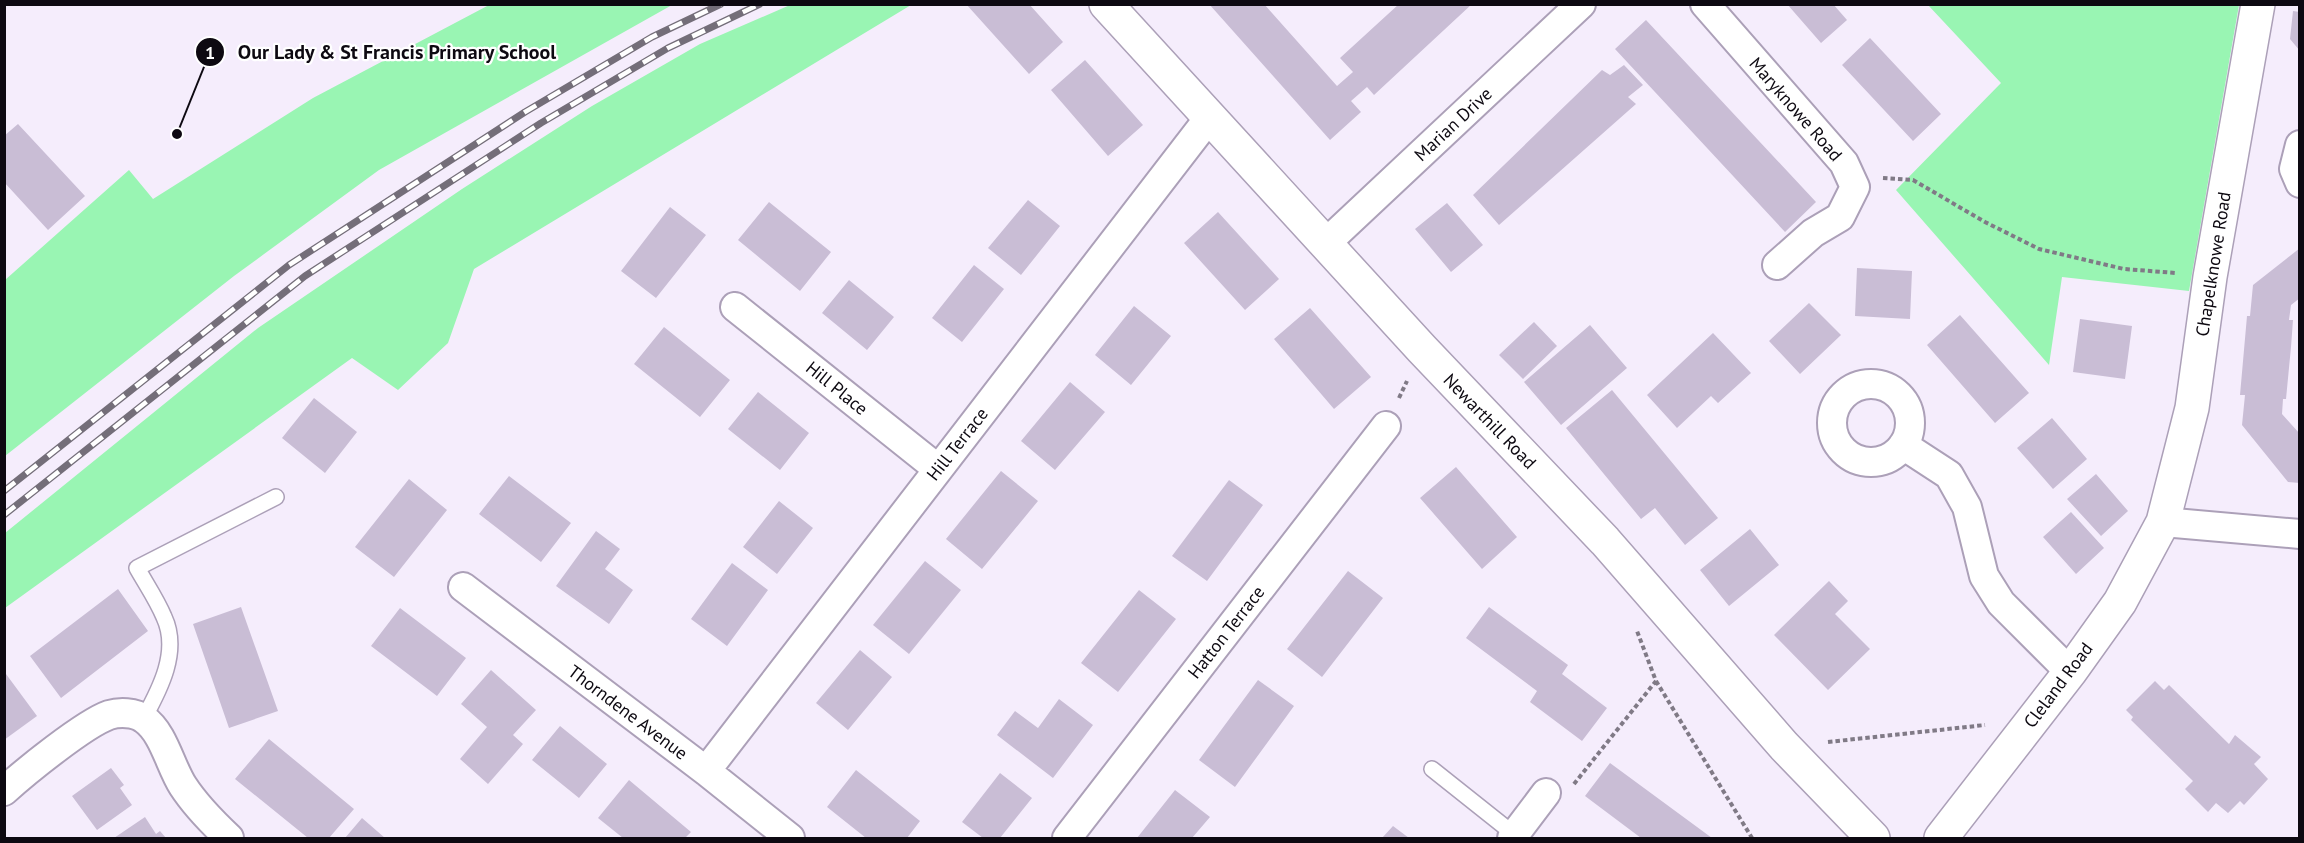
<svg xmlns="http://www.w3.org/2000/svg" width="2304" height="843" font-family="'PT Sans',sans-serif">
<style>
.green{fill:#99f5b3}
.building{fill:#c9bdd5}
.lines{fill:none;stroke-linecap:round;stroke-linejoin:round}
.service-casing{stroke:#aca0b8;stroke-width:18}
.minor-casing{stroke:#aca0b8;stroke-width:32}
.secondary-casing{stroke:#aca0b8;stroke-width:36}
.path{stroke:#807a86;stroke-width:4;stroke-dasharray:4.5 3;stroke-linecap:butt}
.service{stroke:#fff;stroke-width:15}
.minor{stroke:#fff;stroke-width:28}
.secondary{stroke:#fff;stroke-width:33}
.rail-casing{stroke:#746e79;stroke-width:7}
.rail{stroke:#fff;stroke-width:4.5;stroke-dasharray:14;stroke-linecap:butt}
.labels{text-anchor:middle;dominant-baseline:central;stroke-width:4.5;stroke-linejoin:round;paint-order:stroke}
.street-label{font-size:18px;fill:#0d0911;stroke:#fff}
.leader{fill:none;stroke:#0d0911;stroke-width:2}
.callout-dot{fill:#0d0911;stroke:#fff;stroke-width:2}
.mark-label{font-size:18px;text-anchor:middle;font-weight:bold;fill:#fff}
.callout-label{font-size:20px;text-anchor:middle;font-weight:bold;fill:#0d0911;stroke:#fff;stroke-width:4.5;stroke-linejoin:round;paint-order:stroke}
</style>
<rect width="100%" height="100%" fill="#f5edfc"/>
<!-- green -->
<path class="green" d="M489,5h183l-293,165 -145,106 -229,180v-176l124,-110 24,29 160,-101z
M790,5h121l-437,264 -26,74 -50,47 -46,-32 -347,250v-75l253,-205 204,-139 130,-83 108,-62z
M1928,5h311l-50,286 -127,-14 -13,88 -153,-175 105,-107z"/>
<!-- building -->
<path class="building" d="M966,4h63l34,38 -34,32z
M1209,4h55l73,82 16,-14 -13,-14 59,-54h73l-98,91 -7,-8 -16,14 10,11 -31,28z
M1787,4h46l14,16 -26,23z
M2293,11l7,1v39l-10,-12z
M1646,20l170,182 -31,30 -170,-183z
M1870,38l71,76 -28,27 -71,-76z
M1085,60l58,65 -35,31 -57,-66z
M1624,65l19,20 -15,12 8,7 -137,121 -26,-30 129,-125 8,5z
M18,124l67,72 -37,34 -44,-48v-46z
M1028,200l32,26 -39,49 -33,-27z
M769,202l62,50 -31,39 -62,-51z
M1447,203l36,42 -32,27 -36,-43z
M670,207l36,28 -50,63 -35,-27z
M1218,212l61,67 -34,31 -61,-67z
M2300,248v50l-9,7 -2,15h4l-2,27 -5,52h-3l-1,15 18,20v49l-12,-1 -46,-57 3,-30h-5l7,-79h3l3,-31z
M974,265l30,24 -42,53 -30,-24z
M1857,268l55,3 -2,48 -55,-3z
M849,280l45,37 -27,33 -45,-37z
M1809,303l32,32 -41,39 -31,-33z
M1134,306l37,30 -40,49 -36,-30z
M1310,308l61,69 -37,32 -60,-70z
M1960,315l69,78 -34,30 -68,-78z
M2080,319l52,7 -7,53 -52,-7z
M1534,322l23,24 -34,33 -24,-24z
M1590,325l37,43 -66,57 -37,-43z
M664,327l66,53 -30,37 -66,-53z
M1713,333l38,40 -33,30 -7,-7 -34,32 -30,-33z
M1070,382l35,30 -50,58 -34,-29z
M1612,390l106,128 -33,27 -30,-37 -14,11 -75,-91z
M758,392l51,41 -29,37 -52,-41z
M314,398l43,34 -32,41 -43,-35z
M2052,418l35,41 -34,30 -36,-41z
M1456,467l61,70 -35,32 -62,-71z
M1001,471l37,30 -56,68 -36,-30z
M2096,474l32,37 -27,25 -34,-37z
M509,476l62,47 -30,39 -62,-48z
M409,479l38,31 -53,67 -39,-30z
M1229,480l34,25 -56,76 -35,-25z
M779,501l34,27 -36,46 -34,-27z
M2071,512l33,36 -28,26 -33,-37z
M1750,529l29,36 -50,41 -29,-36z
M596,531l24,18 -15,20 28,21 -24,34 -53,-38z
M925,561l36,29 -52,64 -36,-29z
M732,563l36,27 -41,56 -36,-27z
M1348,571l35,27 -61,79 -35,-28z
M1829,581l19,20 -13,13 35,35 -42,41 -54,-55z
M118,589l30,42 -87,67 -31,-42z
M1139,590l37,29 -58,73 -37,-29z
M241,607l37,104 -49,17 -36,-104z
M1489,607l79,58 -6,9 45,34 -25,33 -52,-39 7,-11 -71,-53z
M400,608l66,50 -29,38 -66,-50z
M860,650l32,27 -44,53 -32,-27z
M491,670l45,40 -23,25 10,9 -35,40 -28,-25 27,-32 -26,-23z
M6,674l31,42 -33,24v-65z
M1258,680l36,26 -59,81 -36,-27z
M2155,681l9,9 5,-5 60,59 6,-9 26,22 -7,7 14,15 -24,26 -4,-4 -12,12 -12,-10 -8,9 -23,-23 8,-8 -62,-61 2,-3 -7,-7z
M1059,699l34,26 -40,53 -56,-43 18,-24 23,17z
M560,726l47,38 -28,34 -47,-38z
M269,739l85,70 -25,29h-21l-73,-59z
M1610,763l102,75h-71l-56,-42z
M111,768l13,17 -4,3 12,17 -35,25 -25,-34z
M856,770l64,51 -13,17h-41l-39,-31z
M1000,773l32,25 -32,40h-17l-21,-16z
M629,780l62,52 -6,6h-62l-25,-20z
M1175,790l35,27 -18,21h-55z
M145,817l11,17 4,-3 6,7h-52z
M362,818l23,20h-40z
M1393,826l16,12h-27z"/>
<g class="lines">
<defs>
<path id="service" d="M144,718c16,-29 36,-67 20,-101 -7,-17 -18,-33 -27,-49l139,-71
M1432,769l83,66"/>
<path id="minor" d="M1705,4l139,159 11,24 -15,30 -27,16 -36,32
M2300,145l-6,24 6,14
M1325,244l256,-240
M735,307l203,162
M1832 423a39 39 0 1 1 78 0a39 39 0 1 1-78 0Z
M1903,445l46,30 18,32 17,69 17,27 69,69
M2163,522l137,12
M463,587l243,184 84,67
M706,771l503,-653
M4,791c21,-19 80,-67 105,-76 10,-3 26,-3 35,4 20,14 26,47 39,67 13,20 29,36 46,52
M1067,838l319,-412
M1512,838l34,-45"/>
<path id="secondary" d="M1106,4l316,345 183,192 179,205 89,92
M1941,838l129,-166 50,-70 43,-80 29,-114 18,-131 48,-273"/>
</defs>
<!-- service casing -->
<use href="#service" class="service-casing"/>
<!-- minor casing -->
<use href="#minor" class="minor-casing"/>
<!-- secondary casing -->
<use href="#secondary" class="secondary-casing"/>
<!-- path -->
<path class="path" d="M1883,178l30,2 72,42 54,27 85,20 52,4
M1399,398l8,-17
M1656,681l96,157
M1828,742l157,-17
M1574,784l82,-103 -19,-50"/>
<!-- service -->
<use href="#service" class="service"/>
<!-- minor -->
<use href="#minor" class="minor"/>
<!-- secondary -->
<use href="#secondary" class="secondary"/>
<defs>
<path id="rail" d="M4,491l285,-226 236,-153 127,-75 69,-33
M4,515l301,-239 236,-153 127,-75 92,-44"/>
</defs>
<!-- rail casing -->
<use href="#rail" class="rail-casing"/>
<!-- rail -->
<use href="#rail" class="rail"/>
</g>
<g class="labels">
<!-- street labels -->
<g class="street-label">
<text transform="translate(1796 109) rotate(49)">Maryknowe Road</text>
<text transform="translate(1453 124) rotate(-43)">Marian Drive</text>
<text transform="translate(2213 264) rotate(-81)">Chapelknowe Road</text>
<text transform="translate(837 388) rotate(39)">Hill Place</text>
<text transform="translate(1490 421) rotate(46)">Newarthill Road</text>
<text transform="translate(957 444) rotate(-52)">Hill Terrace</text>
<text transform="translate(1226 632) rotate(-52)">Hatton Terrace</text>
<text transform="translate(2058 685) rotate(-53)">Cleland Road</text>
<text transform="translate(628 712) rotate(37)">Thorndene Avenue</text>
</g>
</g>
<!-- callouts -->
<path class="leader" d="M177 134L210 52"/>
<g class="callout-dot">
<circle cx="177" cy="134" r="6"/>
<circle cx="210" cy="52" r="15"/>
</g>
<g class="mark-label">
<text x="210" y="59">1</text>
</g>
<g class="callout-label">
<text x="397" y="59">Our Lady &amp; St Francis Primary School</text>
</g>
<!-- border -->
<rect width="2304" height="843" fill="none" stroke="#0d0911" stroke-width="12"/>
</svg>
